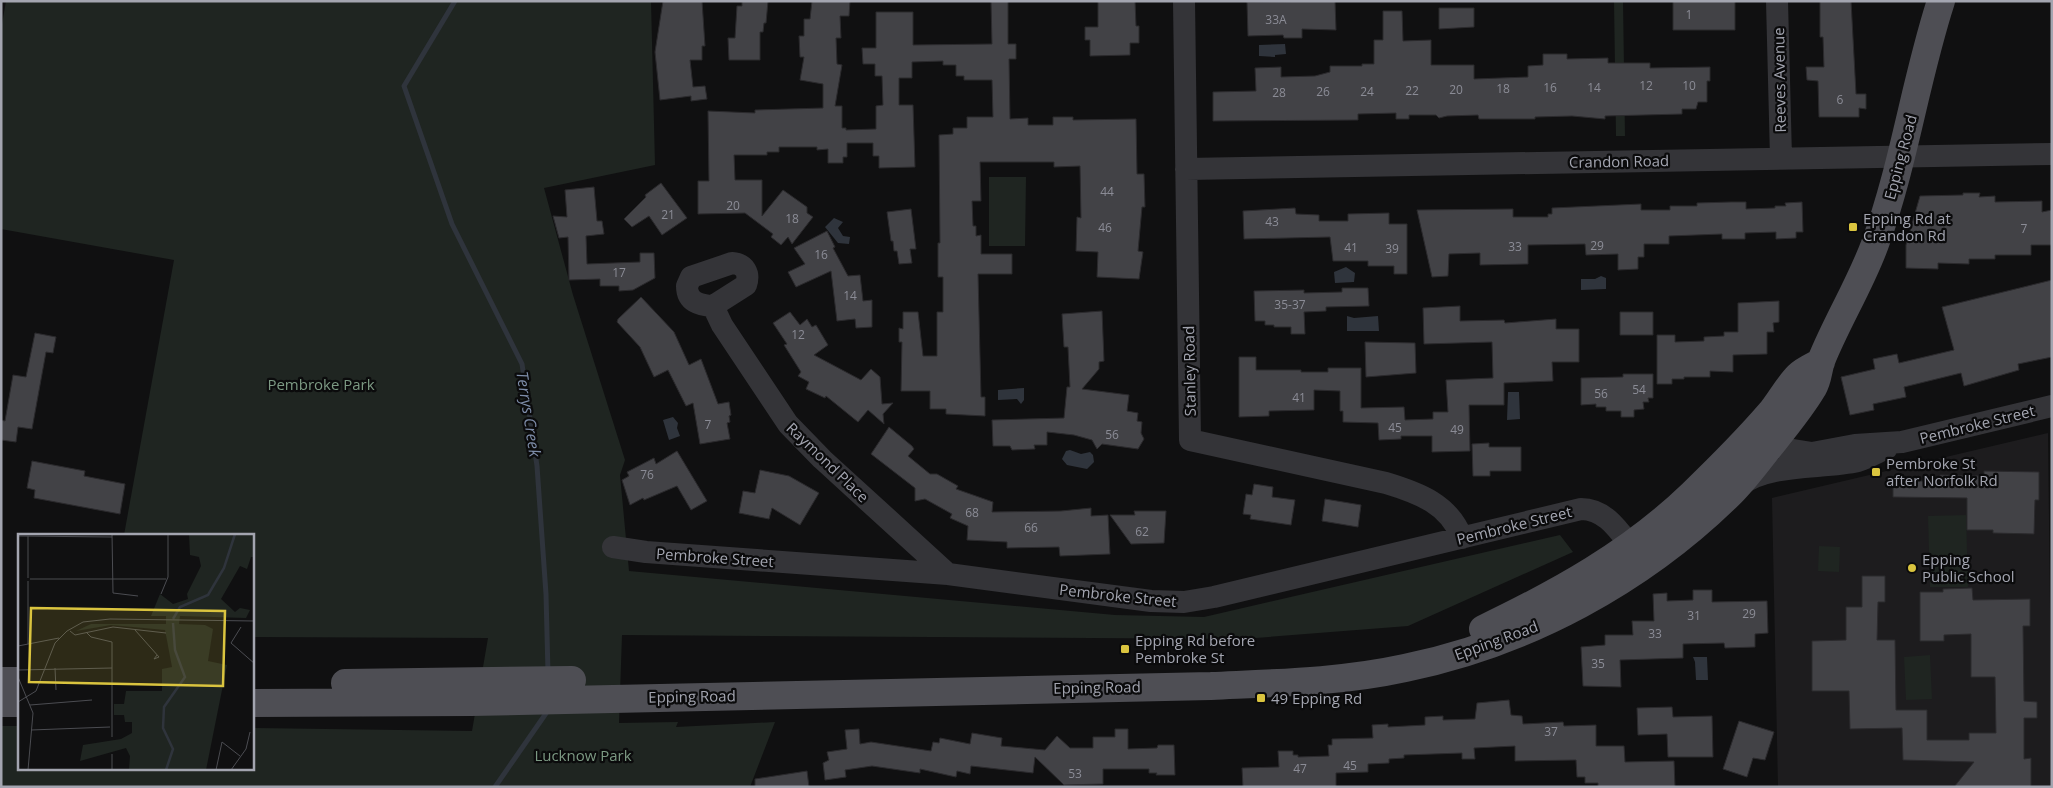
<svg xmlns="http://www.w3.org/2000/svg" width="2053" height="788" font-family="'Open Sans',sans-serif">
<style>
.built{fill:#1d1c1e}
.green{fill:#1f2521}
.water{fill:#2f343c}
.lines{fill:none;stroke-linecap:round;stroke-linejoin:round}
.stream{stroke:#2f343c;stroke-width:5}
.building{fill:#424246;stroke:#2b2a2d}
.minor{stroke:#343438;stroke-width:22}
.major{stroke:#4e4e54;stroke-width:28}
.poi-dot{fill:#dac43f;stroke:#0b0b0c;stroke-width:2}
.labels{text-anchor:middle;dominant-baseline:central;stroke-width:4.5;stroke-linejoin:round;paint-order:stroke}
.number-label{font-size:12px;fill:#8b8c96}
.street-label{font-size:15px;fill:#a3a5b0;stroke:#0b0b0c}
.poi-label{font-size:15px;fill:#a3a5b0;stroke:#0b0b0c;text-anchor:start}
.park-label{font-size:15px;fill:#7c9983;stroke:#0b0b0c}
.water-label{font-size:16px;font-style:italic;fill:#7d8ca8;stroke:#0b0b0c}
.inset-river{fill:none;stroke:#2f343c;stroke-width:2.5}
.inset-road{fill:none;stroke:#4b4c51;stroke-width:1}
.view{fill:#dac43f;fill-opacity:0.15;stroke:#dac43f;stroke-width:2.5}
.inset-edge{fill:none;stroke:#a3a5b0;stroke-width:2.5}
</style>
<rect width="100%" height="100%" fill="#101011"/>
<!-- built -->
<path class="built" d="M2048,433l4,354h-274l-6,-289z"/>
<!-- green -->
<path class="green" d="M6,1h645l4,164 -111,23 29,107 52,165 -5,15 9,96 486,44 89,2 356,-82 13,17 -165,74 -165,13 -621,-4 -3,88 59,-1 -2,5 99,-5 -25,65h-749v-61h18v43h233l1,-41 219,3 16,-93 -235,-1 -1,-101 -128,-1 50,-275 -173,-31v-199z
M1614,1h9l2,135h-9z
M989,177h37l-1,69h-36z
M1966,515l2,72h-38l-2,-71z
M1819,546l21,1 -1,25 -21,-1z
M1930,655l2,44 -26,1 -2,-43z"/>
<!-- water -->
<path class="water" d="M1285,44l1,10 -11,1v2l-16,-1v-11z
M834,218l9,4 -5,6 5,8 7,1 -1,7 -11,-1 -13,-16z
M1346,267l9,6 -1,9 -19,1 -1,-11z
M1601,276l5,2v11l-25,1v-11h14z
M1347,316l7,2 24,-2 1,15h-32z
M1024,388v12l-3,4 -4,-5 -19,1v-10z
M1508,392h11l1,27 -13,1z
M673,417l5,6 -1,5 3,8 -11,4 -6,-20z
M1070,450l11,4 9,-2 3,3 1,7 -7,7 -20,-4 -5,-6 4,-8z
M1693,657h14l1,23h-12l-1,-18z"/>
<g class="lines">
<!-- stream -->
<path class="stream" d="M455,1l-51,85 48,138 70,140 15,102 9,128 2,79
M495,787l54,-78"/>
</g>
<!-- building -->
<path class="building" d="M663,1h39l3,45h-3v14h-12l3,27 12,-1 2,13 -16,2v-5l-31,4 -5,-48z
M742,1h26l-2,22h-2l-1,9h-3v28h-31l-1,-22h7l2,-32h5z
M812,1h38l-1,15h-9l1,22h-5l1,26 5,1 -7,41h7v22h4v2l30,-1v-23l7,-1 -1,-29h-7v-12h-12l-1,-16h14v-36h37v33l79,-1 -1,-43h17v43h8v15h-7l1,60 18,-1v7h25v-8h20v3l63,-1 1,55h7l1,33h-3l-4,44 5,1 -4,27 -42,-2 1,-25 -22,-1 1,-34 4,1 -1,-52 -26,1v-5h-74l1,39h-9l1,25h3v10l5,-1v19h31v20h-34l3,123h4v19l-39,-2v-5h-16v-18h-29l1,-49h-3v-14l4,1v-17h15l5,44h14v-44h6v-35h-5v-34h2l-1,-108 14,-1v-6h14v-11h26l-1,-37h-28v-4h-8v-11h-13v-4l-31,1v16h-13v27h14l2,62 -36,1v-12h-6v-13h-26v14h-4v6h-15v-14l-11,1v-3h-38v5h-12v3h-33l1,25h27v36l21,-26 24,17v6l6,4 -21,27 -4,-7 -7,8 -10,-8 2,-3 -28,-21 -47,1v-33h11l-1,-70 47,2v-3l68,-2v-24l-23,-4 4,-23h-4l-1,-21h5v-17h6z
M1098,1h37l1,25h3v17h-9v12l-40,1v-16h-5v-13h13z
M1335,1l1,29 -34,-1v9h-18l-1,-3 -35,1 -1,-34z
M1673,1h62v29h-62z
M1820,1h31l5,93h10v15l-7,-1v9h-40l-1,-36 -11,-1 -1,-13h18l-1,-30h-3z
M1439,8h35v19l-35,2z
M1383,11h19l1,30 28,-1v25h43v14l54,-2v-11l15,-1v-11h24v5l41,-1v5h42v5l60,-1v14h-3v21h-9l-2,7h-14v5l-77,2v3l-33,-3 -37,1v2h-56l-1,-4 -31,1 -8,2 -3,-3h-27v4h-13v-6l-38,1v6l-145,1v-29l43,-1 -1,-23 26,-1v10l34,-1 15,-4v-6h32v-2h12v-24h9z
M661,183l26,35 -25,17 -13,-19 -17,11 -8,-8 22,-22 -1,-2z
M594,187l3,34h5l2,13 -18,2 1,28 53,-2v-9h14l1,25 -22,12 -14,1v-5h-19v-7l-31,1 -1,-43 -9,1 -6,-22 14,1 -2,-27z
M1963,193h17l-1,4 16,-1v6l47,-1v11l10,-2v35h-21v10h-36v4h-26v5l-31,-1v6l-32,-1v-23l14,-49 43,-1z
M1731,202h15v7l29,-1v-2h11l-1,-3 17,-1 1,30h-7v6l-20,1v-7l-31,1v6h-23v-5l-53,2v8h-25v13h-6v12l-20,1v-16l-32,1 -1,-11 -57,1v19l-48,1v-12l-31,1 -1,22 -16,1 -15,-67 96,-1v8h35v-3h4v-6l89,-4v6h29v-4h27v-3z
M1295,208l1,6 23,1v6h29v-7l41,-1v11h18v50h-13v-8h-26v-5h-35l-3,-24 -86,2 -1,-28z
M911,209l5,40h-6l2,14 -13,1 -2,-13h-3l-1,-10h-2l-4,-29z
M827,231l8,16 -2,1 15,28 12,-1 3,26 9,-1v27l-16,1 -1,-9 -18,2 -6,-50 -35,16 -8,-15 17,-8 -11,-16z
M2052,280v77l-34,7 1,6 -55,16 -3,-13 -57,14 2,10 -33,7 1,6 -24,5 -9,-38 34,-8 -2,-10 24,-5 2,9 55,-13 -12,-43z
M1342,288h26l1,18 -43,1v4l-22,1 1,22h-14v-7h-17v-2h-9v-4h-10l-1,-30 50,-1v3l38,-1z
M641,297l33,35 15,33 12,-6 17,45 11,-2 2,13 -2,1 1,6 -3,1 3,16 -30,5 -7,-41 -7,3 -18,-36 -14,7 -14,-30 -23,-25 1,-3z
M1779,301v21l-6,1 1,9h-7v22l-34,1v17l-23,-1v6h-26v2h-12v5h-15v-49h18v7l29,-1v-4l20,-1v-4h14v-29z
M1460,306v15l44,-1 1,3 51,-4v10h23v33h-27l1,19 -49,2v22h-35l1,46 -38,1v-16h-31v3l-22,1 -1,-17 -35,-1v-11h-3v-20l-26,-1v20l-45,1v5l-30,1v-60h17v13h45v2h27v-4h33v40l43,-1 1,13 28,-1v-7h15l-2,-32 47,-2 -1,-36 -68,2 -1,-36z
M1102,311l2,50 -5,1v7l-17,20 47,6 -2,16 11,2 -1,8 5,1 -1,11 3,6 -6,10 -36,-5 -5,5 -5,-9 -18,-5 -27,-3v13h-13l1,4 -23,1 -2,-4h-17l-1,-26 72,-2 3,-31h3l-2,-40h-4l-2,-33z
M790,312l10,13 7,-6 5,8 4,-2 12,20 -14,10 47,25 10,-11 9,8 2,27 11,-1 -10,11 1,10 -16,-14 -10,12 -32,-26 -1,2 -19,-9 3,-7 -11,-6 3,-4 -17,-27 3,-1 -14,-21z
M1620,312h33v23h-33z
M35,333l21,4 -3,16 -7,-1 -14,77 -14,-2 -2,15 -15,-2v-20l4,1 8,-46 13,2z
M1365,342l50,1 1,30 -50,4z
M1623,374h30v24h-5l1,4h-6l1,7 -10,1v7h-13v-6h-15v-4h-10v-3l-15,1v-27l42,-1z
M889,427l23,19 2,3 -6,7 22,18h7l21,12 -2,3 37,13 -1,10 69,-1 30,-3v8l17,-1 2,39 -50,2 -1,-9 -52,1v-6l-40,-2 1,-14 -18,-8 2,-4 -27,-15 -10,2v-13l-44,-34z
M1489,443v4h32v24h-31v5h-17l-1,-32z
M677,451l30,50 -16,9 -14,-24 -33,14 -1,-2 -13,7 -8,-25 7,-4 -2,-4 27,-14 2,6z
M32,461l53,10 -1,5 41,8 -5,30 -86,-16 1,-8 -8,-2z
M760,470l29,6 30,17 -19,32 -28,-17 -3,11 -30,-6 4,-22 12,2z
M1984,471l55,1v28h-4l-1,34 -41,-1v-3h-26v-32l-74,-1v-16h47v-6l44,1z
M1254,484l19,3 -1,10 23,3 -4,25 -41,-6 1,-4 -8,-1 3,-20 6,1z
M1325,499l36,6 -3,22 -36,-6z
M1134,511h32l-2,32 -33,1 -21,-29h25z
M1862,576h23v26h-7l-1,38h18l1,70h31v30h42v-7h27l-1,-56h-24v-43l-27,1v6h-24v-49h23v-3l29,-1 1,12 57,-1v27h-7l1,75 13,1v16h-13v41l7,-1v29h-77l20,-25 -71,-2 -1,-32 -52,1 -1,-38h-37v-50l34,-1v-33h16z
M1693,590h19v12l55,-1 1,32 -13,1v13l-30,1 -1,-5 -41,1v14l-63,2 1,27 -38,-1 -2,-39 24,-2v-10h28l-1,-14h22l-1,-27 14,-1v8l26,-1z
M1509,700l2,15 11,1 1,8 40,-2 1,4 32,-1v21h28l1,16 49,-1 1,26h-77v-4h-13v-6h-8l-1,-17 -61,1v-15l-41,2 1,11h-13v-6l-58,2v3l-15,1v4l-21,1v8l-32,1v14h-93l-1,-19 37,-1 -1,-16h15v4h5v2l31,-1 -1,-11h4v-6l41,-1 -1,-13 16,-1v3l37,-2v-8l18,-1v4l32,-1 2,-16z
M1672,707l1,10 39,-1 1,41h-45l-1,-23 -29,1 -1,-27z
M1739,721l35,11 -9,28 -12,-2 -6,19 -24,-8z
M859,729l1,15 11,-2 60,9 2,-9 6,1 1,-5 30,6 2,-11 30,5 -1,8 44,4 12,-14 13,12h23v-11h22v-8h13v20l29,-1 1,-3h16l1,30h-19l1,-2h-8v-4h-46v15l-39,1 -29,-28 -2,16 -62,-7 -1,8 -13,-3 -1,6 -36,-8v4l-48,-7 -27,4 1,7 -21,3 -2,-17 6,-3 -2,-8 20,-3 -2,-19z
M807,771l2,16h-54v-8z"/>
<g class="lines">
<!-- minor -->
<path class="minor" d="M1184,1l6,439 196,43c33,10 63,21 76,55
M1777,1l4,157
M1186,169l866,-15
M732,263c13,1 18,10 14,22l-33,21c-14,-1 -26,-4 -26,-20l4,-9z
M713,306l9,19 66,99 34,35 126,115
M1756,444l56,9 43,-8 47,-3 150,-36
M1741,485c27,-22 82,-16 117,-24 10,-3 20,-9 29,-13
M613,547l33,5 302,22 203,27 33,1 30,-5 367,-88c23,0 36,19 49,36"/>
<!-- major -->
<path class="major" d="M1483,629c75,-36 148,-76 209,-135 27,-26 54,-53 79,-82 9,-11 17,-26 27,-36 6,-6 16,-10 23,-14
M1,681h18
M345,683l227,-3
M1,703h18
M252,703l219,-1 740,-16c65,-3 130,-4 194,-18 122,-25 237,-87 326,-175 13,-13 24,-28 36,-43 16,-20 33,-40 46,-62 5,-8 5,-18 8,-27 16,-40 39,-76 54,-117 29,-79 40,-163 66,-243"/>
</g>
<!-- markers -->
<g class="poi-dot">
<rect x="1848" y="222" width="10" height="10" rx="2.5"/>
<rect x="1871" y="467" width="10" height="10" rx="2.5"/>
<circle cx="1912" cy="568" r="5"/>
<rect x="1120" y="644" width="10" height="10" rx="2.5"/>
<rect x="1256" y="693" width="10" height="10" rx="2.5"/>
</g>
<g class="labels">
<!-- number labels -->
<g class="number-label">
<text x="1689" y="14">1</text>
<text x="1276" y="19">33A</text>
<text x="1646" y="85">12</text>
<text x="1689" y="85">10</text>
<text x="1550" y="87">16</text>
<text x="1594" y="87">14</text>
<text x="1503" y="88">18</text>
<text x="1456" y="89">20</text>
<text x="1412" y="90">22</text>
<text x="1323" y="91">26</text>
<text x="1367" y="91">24</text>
<text x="1279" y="92">28</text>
<text x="1840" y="99">6</text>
<text x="1107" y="191">44</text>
<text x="733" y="205">20</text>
<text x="668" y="214">21</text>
<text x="792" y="218">18</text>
<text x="1272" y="221">43</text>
<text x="1105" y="227">46</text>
<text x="2024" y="228">7</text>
<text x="1597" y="245">29</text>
<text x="1515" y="246">33</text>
<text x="1351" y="247">41</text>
<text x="1392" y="248">39</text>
<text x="821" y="254">16</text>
<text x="619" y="272">17</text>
<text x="850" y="295">14</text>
<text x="1290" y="304">35-37</text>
<text x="798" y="334">12</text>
<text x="1639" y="389">54</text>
<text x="1601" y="393">56</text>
<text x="1299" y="397">41</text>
<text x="708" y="424">7</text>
<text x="1395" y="427">45</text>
<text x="1457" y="429">49</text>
<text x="1112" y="434">56</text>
<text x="647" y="474">76</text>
<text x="972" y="512">68</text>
<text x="1031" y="527">66</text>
<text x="1142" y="531">62</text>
<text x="1749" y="613">29</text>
<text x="1694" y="615">31</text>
<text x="1655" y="633">33</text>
<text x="1598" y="663">35</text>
<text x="1551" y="731">37</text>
<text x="1350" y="765">45</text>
<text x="1300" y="768">47</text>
<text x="1075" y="773">53</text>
</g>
<!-- street labels -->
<g class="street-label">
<text transform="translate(1779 80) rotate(-91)">Reeves Avenue</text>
<text transform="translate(1900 157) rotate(-75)">Epping Road</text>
<text transform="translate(1619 161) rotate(-1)">Crandon Road</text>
<text transform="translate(1189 371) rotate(-91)">Stanley Road</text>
<text transform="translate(1977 424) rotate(-14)">Pembroke Street</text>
<text transform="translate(828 462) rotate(44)">Raymond Place</text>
<text transform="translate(1514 525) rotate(-14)">Pembroke Street</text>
<text transform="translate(715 557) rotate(4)">Pembroke Street</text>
<text transform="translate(1118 595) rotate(6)">Pembroke Street</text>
<text transform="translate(1496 640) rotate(-20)">Epping Road</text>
<text transform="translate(1097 687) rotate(-1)">Epping Road</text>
<text transform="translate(692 696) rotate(-1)">Epping Road</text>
</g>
<!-- poi labels -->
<g class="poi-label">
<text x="1863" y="218">Epping Rd at<tspan x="1863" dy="17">Crandon Rd</tspan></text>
<text x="1886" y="463">Pembroke St<tspan x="1886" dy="17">after Norfolk Rd</tspan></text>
<text x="1922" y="559">Epping<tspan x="1922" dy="17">Public School</tspan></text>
<text x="1135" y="640">Epping Rd before<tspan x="1135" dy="17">Pembroke St</tspan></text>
<text x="1271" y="698">49 Epping Rd</text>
</g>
<!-- park labels -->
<g class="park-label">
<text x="321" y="384">Pembroke Park</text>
<text x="583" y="755">Lucknow Park</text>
</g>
<!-- water labels -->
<g class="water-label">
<text transform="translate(529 414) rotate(81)">Terrys Creek</text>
</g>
</g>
<!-- overview -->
<g transform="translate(18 534)">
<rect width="236" height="236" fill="#101011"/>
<path d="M171,0h65v23h-3l-4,12 -7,-3 -19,33 14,13 5,-4 10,2 -4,8 -66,-2 -1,8 26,1 8,4 -5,32 19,4 -21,105h-77l1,-14 -4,-8 -46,13 3,-16 38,-6 11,-6v-11h-7l-1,-7h-10v-11h10l2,-13h36v-22l10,-2 -7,-37 -54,-5 -35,6 15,-7h75v-8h-15l9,-22 13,10 15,-5 -1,-5 14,-28 -2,-9 -9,-2z" fill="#1f2521"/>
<path class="inset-river" d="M155,85l7,-12 28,-12 16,-27 11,-34M148,236l7,-21 -10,-21 1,-21 21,-30 -10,-27 -2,-27"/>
<path class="inset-road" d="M94,0l1,59 25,3M0,2l94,1M10,44v-42M12,45h136M10,47v63M143,60l7,-17v-43M223,93l-10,16 24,21M117,96l24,27 -5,2 3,-4M52,97l5,4 38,-8 53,6M68,98l5,5 21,5v95M0,112l41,-8M37,134l1,22M0,136l94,-2M0,143l15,36 -5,57M0,168l18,-11 19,-48 12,-12 16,-9 27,-3 145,2M12,171l62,-5M13,196l79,-3M94,236v-16M198,236l6,-28 18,14M213,236l15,-21 4,-17"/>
<path class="view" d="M13,74l194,3 -2,75 -194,-4z"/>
<rect width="236" height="236" class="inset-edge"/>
</g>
<!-- border -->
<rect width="2053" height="788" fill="none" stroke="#a3a5b0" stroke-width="5"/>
</svg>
